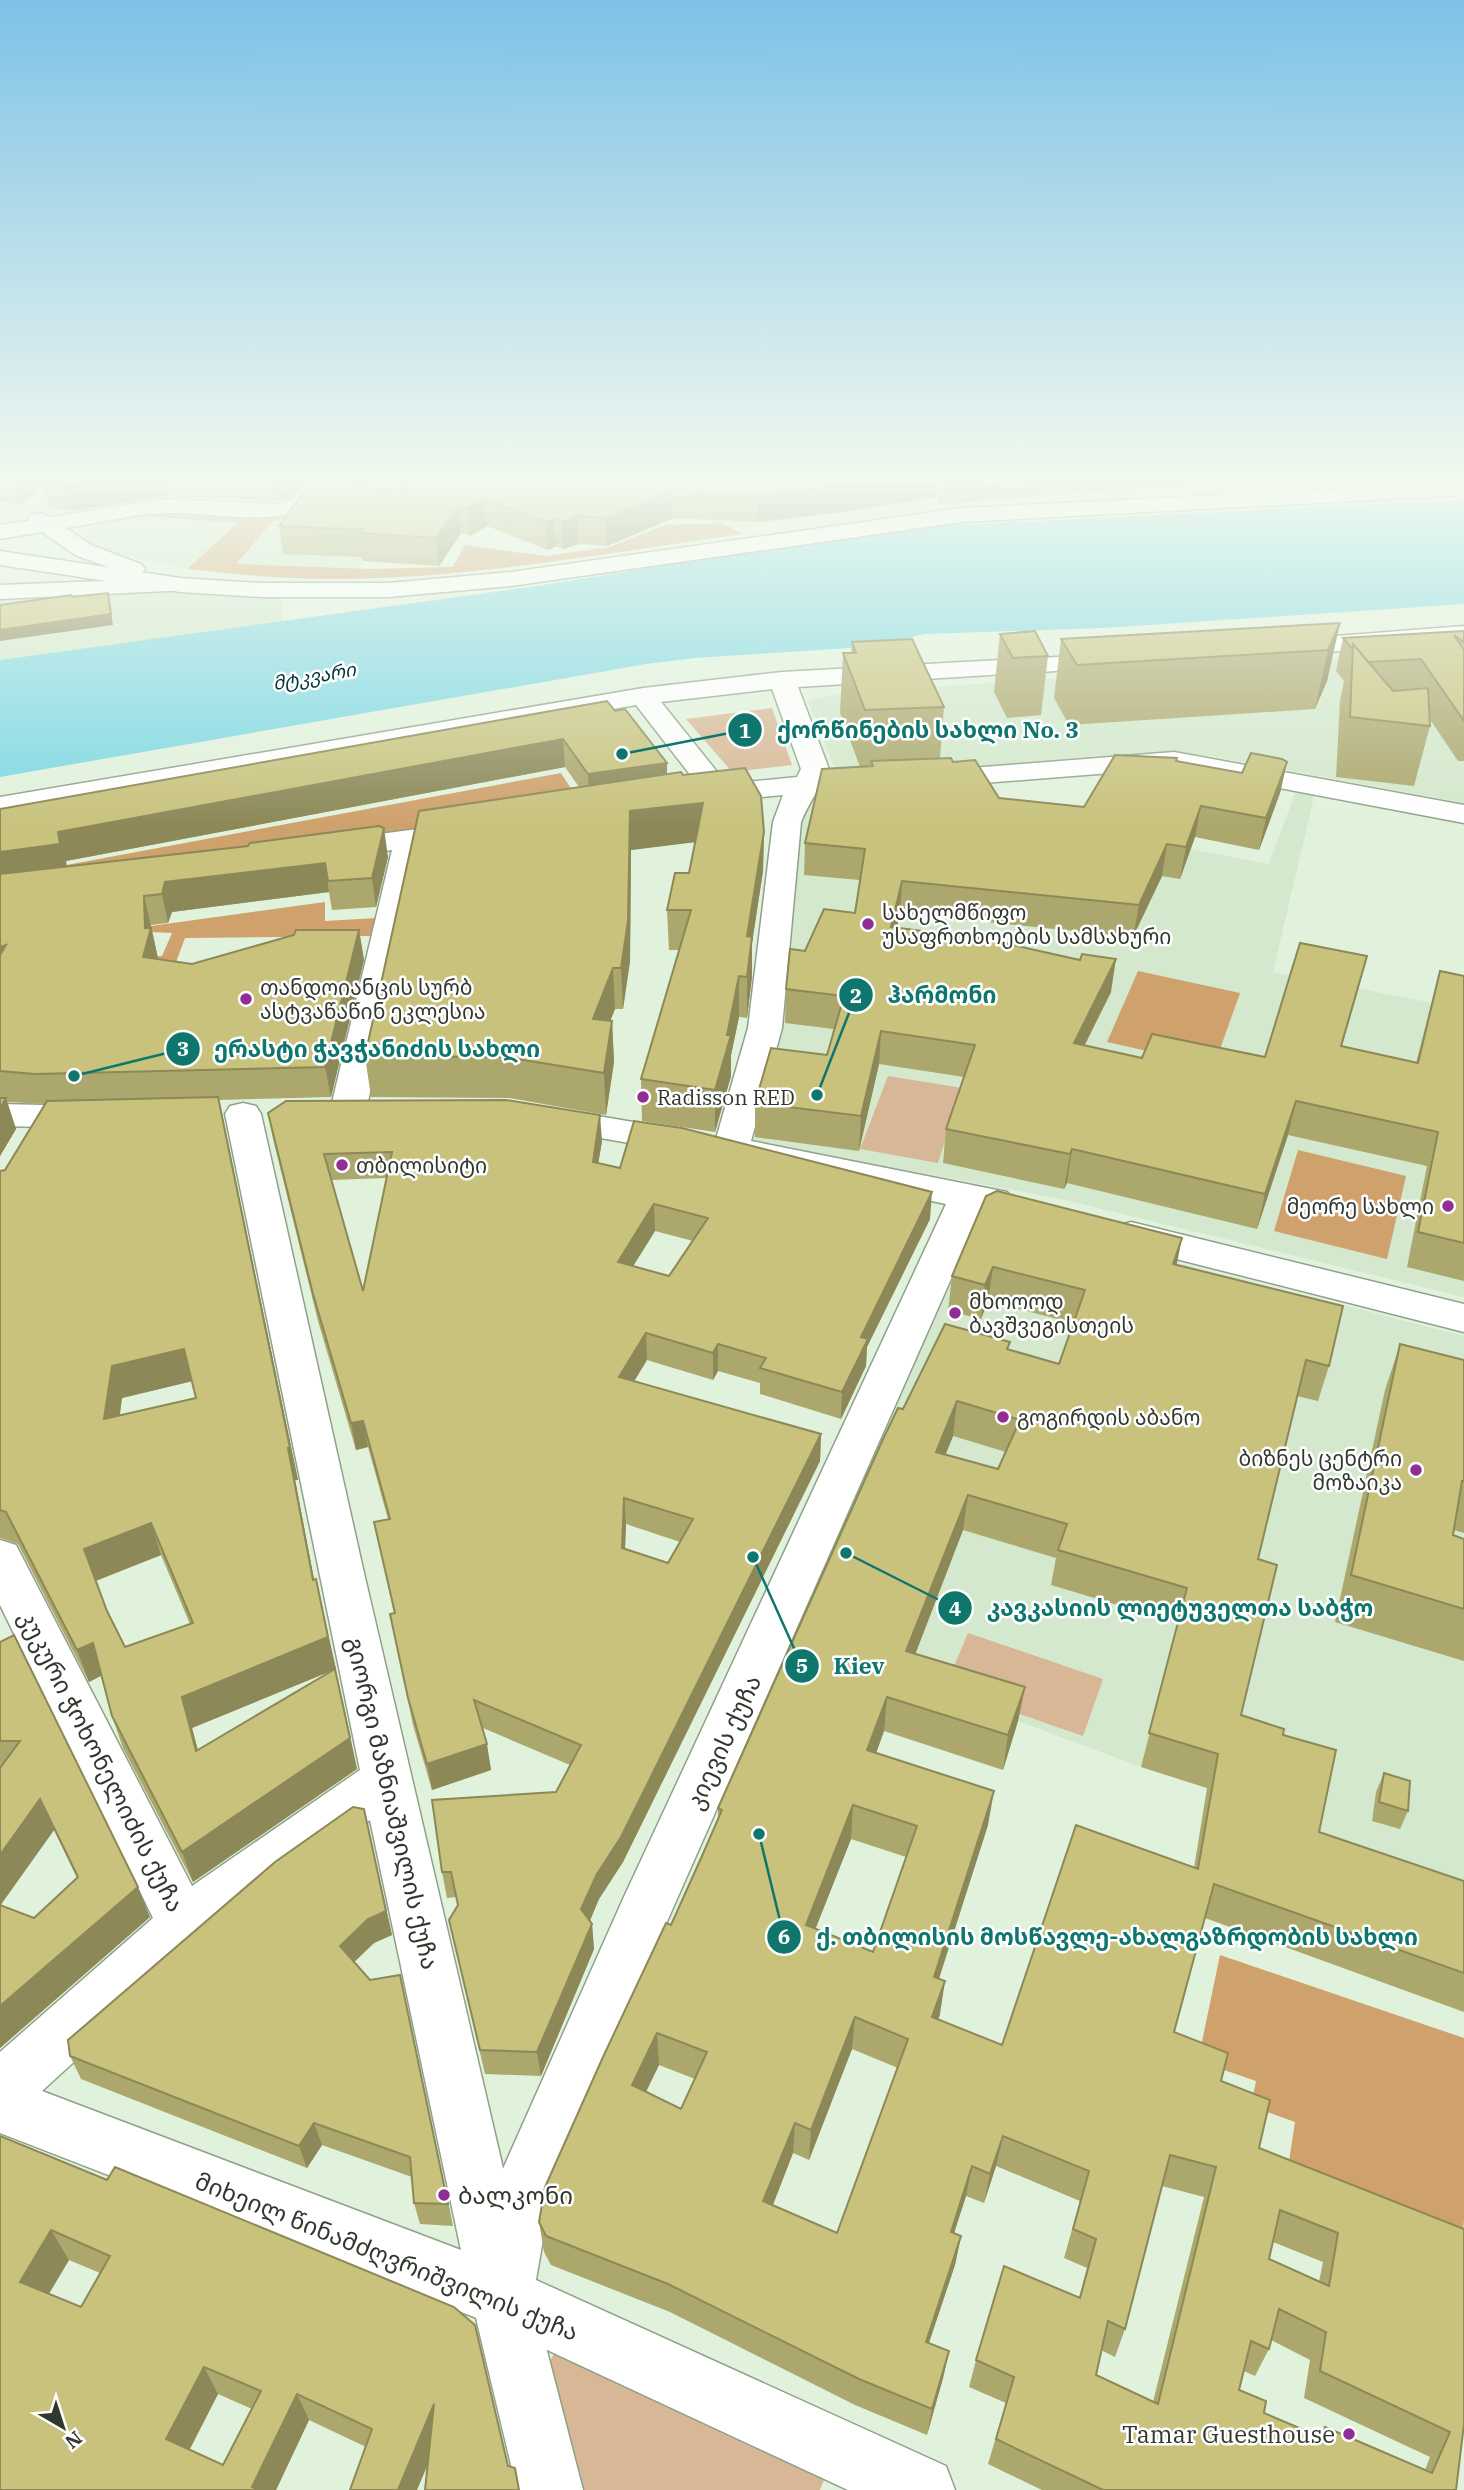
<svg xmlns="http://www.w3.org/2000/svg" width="1464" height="2490" font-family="'IBM Plex Serif','Noto Sans Georgian',serif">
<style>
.built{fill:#d3e8cc}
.green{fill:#d7b795}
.forest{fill:#cfa16c}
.water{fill:#7cd7e3}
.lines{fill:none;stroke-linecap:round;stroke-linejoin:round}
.minor-casing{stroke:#90a08b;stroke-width:3}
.major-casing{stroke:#90a08b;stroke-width:3}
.highway-casing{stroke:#90a08b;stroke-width:3}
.minor{fill:#fff;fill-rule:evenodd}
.major{fill:#fff;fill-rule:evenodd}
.highway{fill:#fff;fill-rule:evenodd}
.wall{fill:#aca76c;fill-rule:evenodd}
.shaded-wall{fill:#8c8858}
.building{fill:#c8c27d;stroke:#8c8858;stroke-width:2;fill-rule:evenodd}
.poi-dot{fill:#902e96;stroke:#fff;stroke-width:2.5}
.labels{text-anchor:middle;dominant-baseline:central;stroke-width:5;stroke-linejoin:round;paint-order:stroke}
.far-water-label{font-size:19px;font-style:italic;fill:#06343a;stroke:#fff}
.poi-label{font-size:21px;fill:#31382f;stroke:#fff;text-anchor:start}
.near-street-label{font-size:24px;fill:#31382f;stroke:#fff}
.near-poi-label{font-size:24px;fill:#31382f;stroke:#fff;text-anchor:start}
.leader{fill:none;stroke:#0f766e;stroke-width:2.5}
.callout-dot{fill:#0f766e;stroke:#fff;stroke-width:2.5}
.mark-label{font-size:21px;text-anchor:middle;font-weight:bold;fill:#fff}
.callout-label{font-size:23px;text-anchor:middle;font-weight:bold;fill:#0f766e;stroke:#fff;stroke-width:5;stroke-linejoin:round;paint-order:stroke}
</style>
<rect width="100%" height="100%" fill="#e1f2dc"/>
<!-- built -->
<path class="built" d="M334,500l41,45 -18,24 -121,-5 36,-42z
M131,515l108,8 -52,46 -106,-23 -9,-8 35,-19z
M76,580l205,19 2,22 -283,39v-73z
M1464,649v154l-254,-47 -36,-2 -311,22 -18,-4 -11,-5 -26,-66 27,-7z
M1297,788l18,4 -42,180 191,37v288l-403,-98 -311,-58 51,-333 9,-13 16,-5 164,21 279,53z
M990,1215l474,121v595l-243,-138 -80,-26 -123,-46 -233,-72 192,-428z"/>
<!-- green -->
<path class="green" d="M772,708l20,57 -60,7 -46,-53z
M888,1076l74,12 -24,75 -78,-14z
M968,1633l135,46 -20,57 -138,-48z
M556,2350l272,120 -8,20h-247l-29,-118z"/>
<!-- forest -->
<path class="forest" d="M940,478h46l-4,6 97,-6h207l3,4 -223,11 -128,12z
M334,500l-62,22 -36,42 135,5 82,-2 11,-22 82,11 63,-9 56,-22 57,-2 20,11c-136,19 -274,45 -412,45 -48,0 -96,-5 -143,-10l51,-46 -107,-8z
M561,773l24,37 -568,76 1,-12z
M325,902v19l51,-3 -4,18 -187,2 -13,35 -23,-16 13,-1 10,-23 -23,-1 2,-6z
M1138,971l102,22 -26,73 -107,-24z
M1298,1150l108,26 -19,83 -113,-28z
M1220,1955l244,83v182l-2,26 -176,-65 9,-59 -44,-16 5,-25 -58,-20z"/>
<!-- water -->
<path class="water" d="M1464,500v104l-361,24 -178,6 -11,2 -19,9 -200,13 -49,6 -646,113v-117l537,-74 304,-49 92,-11z"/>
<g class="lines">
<defs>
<path id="minor" d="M316,478h24c-42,60 -112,33 -174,35 -33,1 -67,10 -100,15l25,17 50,19 4,5 -4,5 -8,2 -58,-21 -33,-23 -42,7v-14l28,-4 3,-6 8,-2 11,4 115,-18 113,5 13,-4z
M180,578l8,2 4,5 -4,5 -188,9v-14z
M1174,752l290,53v18l-290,-55 -241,19 -10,-2 -4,-6 4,-6 10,-2z
M464,823l10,3 5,6 -5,6 -52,8 -56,265 -5,8 -13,3 -13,-3 -5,-8 62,-261 -59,8 -10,-3 -5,-6 5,-6 10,-3z
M243,1103l13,3 5,8 103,459 163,698 -2,4 421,191 9,24h-107l-361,-168 -487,-189v-81l153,-134 -153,-313v-65l16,5 176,341 168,-116 -135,-656 5,-8zM370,1820l91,430 -419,-159 182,-166z
M0,1104l88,2 13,3 5,8 -5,8 -13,3 -88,-2z
M550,1108l131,22 13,3 5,8 -5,8 -13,3 -144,-25 -5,-8 5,-8z"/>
<path id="major" d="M1464,626v14l-179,16 -9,-3 -4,-5 4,-5 9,-3z
M1110,654l9,3 4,5 -4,5 -321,20 31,82c-9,19 -20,33 -28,53l-19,206 -31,113 256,51 6,9 -6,9 -13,3 -13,-2 -312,706 -119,282 -17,98 50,193h-66l-46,-193 19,-99 133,-299 323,-695 -215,-44 -13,-3 -5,-8 35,-121 25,-206 10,-27 -50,5 -31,-10 -66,-85 -636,110v-18l643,-109 139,-16zM772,689l29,80 -4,8 -61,6 -14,-5 -61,-76z
M1131,1222l333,82v28l-347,-88 -5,-9 5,-9z"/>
<path id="highway" d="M1464,483v12l-502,27 -451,64 -122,11h-127l-82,-5 -180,-27v-14l180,27 82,5h127l122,-11 451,-64z"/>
</defs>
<!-- minor casing -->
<use href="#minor" class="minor-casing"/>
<!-- major casing -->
<use href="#major" class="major-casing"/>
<!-- highway casing -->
<use href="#highway" class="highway-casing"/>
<!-- minor -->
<use href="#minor" class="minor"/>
<!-- major -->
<use href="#major" class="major"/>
<!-- highway -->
<use href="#highway" class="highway"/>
</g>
<!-- wall -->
<path class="wall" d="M0,478h332l4,1v-1h602l-1,19 -79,13 -100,12 -85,-4 -66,28 -28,-2 -16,5 -7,-3 -8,4 -61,-24 -17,10 -9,-3 -22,33 -76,-5 -1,-4 -79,-3 -4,-28 30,-39 -1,-5 -18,16 -12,3 -113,-5 -93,15 -23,-3 -6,-23 -21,19 -22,-2z
M1340,623l-13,58 -12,28 -246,16 -15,-27 7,-59z
M1464,631v130h-6l-29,-43 1,8 -16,60 -78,-9 4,-76 4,-20 -8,-10 7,-33z
M1000,634l48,22 -7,59 -34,3 -13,-26z
M852,642l92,65 -4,51 13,4 46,36 85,9 93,-49v3l65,12 45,-11 -7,31 -21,57 -64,-13 -15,42 -18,-3 -29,61 -233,-24 -3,15 214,64 -27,53 58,13 123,-1 93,-67 -17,56 75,17 15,-58 9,-34 24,5v305l-57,-14 20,-101 -139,-31 -31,94 -190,-46 -3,6 -121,-26 3,-34 18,-52 -85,-13 -20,87 -104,-14v-34l72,-48 7,-26 -49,-6 1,-34 19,-38 50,-38 5,-33 -56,-5 1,-32 55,-76 -20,-54 3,-60h8z
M607,701l60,73 16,1 81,57 -1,39 -11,72v34l-5,41 -8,-1 -8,38v21l-16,56 -73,-11 -1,-42 38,-129h-10l-2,-40 22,-37 6,-31 -64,8 -1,111 -7,48h-8l-5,12h2l2,41 -8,53 -97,-17 -138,-1 -6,-41 214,-269 -14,-20 -499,94 1,6 321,-10 -12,50 -44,3 -3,-18 -157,20 -4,11 -17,2 7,34 34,5 167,-34 5,30 -33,137 -112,3 79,380h-3l19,99 22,90 -144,59 6,22 145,-49 14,68 -164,113 -70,-134 -11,-32 -11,-40 -12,6 -71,-138 -18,-6v-367l5,-1 40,-66 -38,-2 9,27 -16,27v-347zM192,1381l4,17 -76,17 2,-17zM161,1555l29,69 -65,23 -18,-36 -11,-30z
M268,1113l334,28 -4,23 22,4 310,51 -63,128 -1,19 -25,53 -81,-25v-11l-42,-12 -5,9 -66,-20 -13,21 187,53 -1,27 -197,401 -24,37 -9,22 2,3 2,25 -53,127 -56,-2 -36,-154 9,-15 -2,-8 -9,1 -5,-26 114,-80 14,-27 -87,-37 8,42 -59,20 -19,-65 -23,-111 4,-1 -20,-91 14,-3 -20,-72 -12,3 -38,-129 -45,-182zM387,1178l-24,113 -32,-111zM655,1231l38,10 -24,35 -36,-10zM626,1524l54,18 -12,21 -43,-15z
M986,1196l190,68 153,102 -11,35 -21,-5 -39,163 -17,156 42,20 36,97 145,49v131l-259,-94 -31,114 47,49 38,67 205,81 -8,261h-414l-54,-26 18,-61 -37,-16 7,-27 103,-62 8,-30 -23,-10 16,-57 -84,-35 -12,37 -18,-7 -12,37 7,3 -6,29 -26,78 20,8 -6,27 -16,57 -72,-30 -185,-93 -119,-47 -7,-13 -5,-30 179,-402v-12l185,-399 106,-59 50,14 14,-41 -85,-22 -7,18 -33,-8 4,-35zM953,1436l53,16 -8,17 -52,-15zM963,1530l93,28 -5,27 127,38 -37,144 66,21 -13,80 -192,177 -64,-25 2,-6 -1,-35 49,-154 -112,-72 8,-22 119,39 15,-49 7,-34 -110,-33zM851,1839l55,18 -33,95 -58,-23zM852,2049l46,19 -61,165 -64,-28 20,-52 16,7zM659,2065l36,14 -14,30 -35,-17zM1162,2186l42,11 -51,205 -57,-27 5,-25 14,7 10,-28zM1273,2242l50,20 -4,20 -50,-23zM1271,2340l39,20 -6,38 126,59 -5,13 -100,-43 -6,9 -55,-23 -25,-23 5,-19 11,5 14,-27z
M1400,1344l64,16v173l-10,-3 -1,5 11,4v122l-129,-39 50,-232z
M0,1642l150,275 -150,131zM54,1830l23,48 -43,40 -34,-13z
M1384,1773l24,38 -8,18 -28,-8 4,-29z
M364,1809l28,126 -18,8 -20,19 16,18 30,-5 53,251 -33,-2 -6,-21 -2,-26 -90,-32 -15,23 -226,-89 -11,-23z
M0,2136l508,330 -81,1 -61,-20 -57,-27 -33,70h-276zM69,2260l31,13 -19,34 -32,-13zM218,2394l34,15 -29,56 -33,-16z"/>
<!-- shaded-wall -->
<path class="shaded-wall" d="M16,478h35l-8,3v4l-21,19z
M106,478h55l4,18 -93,15 -6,-27z
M274,478h38l-4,2v2l-18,16 -12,3z
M892,478h46l-1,19 -79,13 -100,12v-27z
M672,491l1,27 -66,28 -1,-28z
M485,499l2,27 -17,10 -3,-28z
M459,506l2,27 -22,33 -3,-28z
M578,516l1,28 -16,5 -1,-27z
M554,519l2,27 -8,4 -2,-28z
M108,593l5,32 -113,16v-11z
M1340,623l-13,58 -12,28 13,-59z
M563,739l2,28 -499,94 1,12 -67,9v-30l58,-20z
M1287,762l-7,31 -21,57 7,-32z
M667,763v28l-78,11 -1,-28z
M703,803l1,38 -73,9 -1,111 -7,48 -2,-41 9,-157z
M1201,806l-6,31 -15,42 6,-32z
M384,828l4,29 -12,50 -4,-29z
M764,832l-1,39 -11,72v34l-5,41v-82z
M1167,844l-5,32 -29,61 6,-32z
M325,863l4,29 -157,20 -4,11 -6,-29 3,-12z
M902,881l-2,32 -11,47 2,-33z
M144,896l14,62 -8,29 -7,-30 2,-29z
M359,930l5,30 -33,137 -6,-30z
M6,945l-6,34v-32z
M1367,956l-9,34 -26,90 9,-34z
M1116,959l-5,33 -42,85 5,-34z
M613,968l2,41 -20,51 -2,-41z
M739,976v41l-8,38v21l-16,56v-42z
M612,1021l2,41 -8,53 -2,-42z
M881,1031l-2,33 -20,87 2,-35z
M218,1097l80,383h-3l25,131 -7,-31z
M6,1098l10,31 -16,27v-48z
M1296,1101l-8,34 -31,94 8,-35z
M600,1115l2,26 -8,48 -1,-27z
M1072,1149l-5,34 -3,6 6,-35z
M932,1192l-2,27 -63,128 -1,19 -25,53 1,-27 19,-55z
M654,1204l1,27 -36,58 -1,-27z
M1182,1238l-7,35 -2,-9z
M993,1267l-5,34 -7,18 4,-34z
M646,1333l1,27 -26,43 -2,-26z
M718,1344v27l-5,9v-27z
M184,1349l9,32 -71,17 -8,53 -10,-32 8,-53z
M957,1401l-4,35 -21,51 4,-35z
M363,1421l5,26 -12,3 -5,-27z
M821,1434l-1,27 -197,401 -24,37 -15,35 -3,-25 16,-35z
M968,1495l-5,35 -60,156 3,-35z
M624,1498l2,26 -2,50 -2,-26z
M151,1523l10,32 -66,26 -11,-32z
M316,1579l20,90 -144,59 14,54 -10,-31 -14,-54z
M93,1643l11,31 -15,8 -12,-32z
M335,1669l22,100 -164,113 -11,-30z
M1025,1687l-7,34 -15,49 5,-35z
M887,1697l-3,34 -19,53 2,-34z
M487,1744l4,26 -59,20 -5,-26z
M994,1791l-6,34 -59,184 5,-32z
M40,1799l14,31 -54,76v-51z
M853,1805l-2,34 -47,119 2,-33z
M364,1809l28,126 -18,8 -28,27 -6,-24z
M138,1887l12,30 -150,131v-42z
M592,1924l2,25 -53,127 -4,-24z
M400,1975l5,24 48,227 -5,-22z
M945,1981l-5,33 -12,35 4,-32z
M855,2017l-3,32 -43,111 2,-30z
M657,2033l2,32 -25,51 -2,-31z
M314,2123l8,22 -15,23 -8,-22z
M795,2123l-2,30 -30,77v-29z
M1003,2136l-7,30 -12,37 6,-29z
M972,2166l-6,30 -21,65 6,-29z
M51,2230l18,30 -30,50 -19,-28z
M961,2236l-6,29 -35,104 6,-27z
M949,2351l-6,27 -16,57 5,-26z
M204,2367l14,27 -36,70 -16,-25z
M297,2394l12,26 -33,70h-22l-2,-3z
M434,2404l8,27 -25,59h-19z"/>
<!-- building -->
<path class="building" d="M51,478h55l-40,6 -23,-3z
M310,478h22l61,20 11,-3 3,-7 -4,-6 -12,-4h501l-33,6 -101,11 -86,-4 -66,27 -28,-2 -16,6 -8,-3 -8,3 -61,-23 -18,9 -8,-2 -23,32 -77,-5 3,-3 -83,-4 34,-46h-5z
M108,593l3,21 -111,16v-25l71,-10 1,2z
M1340,623l-12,27 -251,15 -16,-26z
M1035,631l13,25 -35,2 -13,-24z
M1464,631v11l-10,-7 10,15v71l-43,-62 -53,3 -15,-18 -1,4 -9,-10z
M912,639l32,68 -79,3 -22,-57h13l-4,-11z
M1353,644l40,47 35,-3 2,38 -80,-9z
M607,701l8,10 10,-2 42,54 -79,11 -25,-35 -505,93 2,12 -60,8v-43z
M1251,753l31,6 5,3 -21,56 -65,-12 -15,41 -19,-3 -28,61 -237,-24 -11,46 95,12 94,21 2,-6 34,5 -42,84 68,15 10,-24 113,23 35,-114 67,13 -26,90 77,17 22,-92 24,5v267l-46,-11 20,-100 -142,-31 -31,93 -193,-45 -2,5 -124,-25 29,-84 -94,-14 -20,85 -106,-13 16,-55 56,7 17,-59 -58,-7 4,-40 15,2 19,-42 31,4 10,-64 -60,-6 17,-74 51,-3 -2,-5 80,-3 2,4 22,-2 24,38 85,9 31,-52 62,3 -1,3 66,12z
M745,768l16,28 3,36 -17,104 5,1 -5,40 -8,-1 -12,59h4l-16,55 -74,-11 50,-169h-24l8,-37h14l14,-70 -73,8 -2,110 -7,47h-8l-20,51 19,2 -8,52 -99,-16 -140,-1 54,-245 262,-39 2,3z
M379,826l5,2 -12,50 -44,3 -3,-18 -160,19 -3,12 -18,2 1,32h6l-8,29 49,7 102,-29 2,-5h63l-34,137 -290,7 -35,-3v-116l6,-10 -6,2v-73l248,-28 2,-3z
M218,1097l72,351h-2l25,132 3,-1 12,58 -146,60 14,54 139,-82 15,69 -168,114 -70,-136 -19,-73 -16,7 -71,-138 -6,-2v-339l5,-1 42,-69zM184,1349l12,49 -92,21 8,-53zM151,1523l42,100 -68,24 -18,-36 -23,-62z
M0,1098h6l-6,10z
M506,1100l94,15 -7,47 27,6 14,-47 48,7 250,64 -71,145 7,2 -26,53 -82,-24 6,-10 -48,-14 -5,9 -67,-20 -27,44 202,57 -200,403 -24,37 -16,35 11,15 -55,128 -57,-2 -31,-130 9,-15 -7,-33h-9l-10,-72 124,-8 25,-47 -107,-45 13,44 -60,20 -19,-66 -18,-84 5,-1 -21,-91 16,-3 -27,-98 -12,2 -38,-129 -45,-181 18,-12zM392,1152l-29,139 -39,-137zM654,1204l54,14 -39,58 -51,-14zM624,1498l69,21 -25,44 -46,-15z
M997,1191l185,47 -9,26 170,42 -14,60 -23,-6 -48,199 19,6 -36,150 43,14 -1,6 53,15 -17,82 145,49v92l-250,-89 -40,148 54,21 -7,28 49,19 -11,48 205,81v195l-8,66h-353l-107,-51 18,-62 -38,-17 28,-94 76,32 16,-59 -23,-10 16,-58 -86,-35 -13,38 -18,-8 -21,66 10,4 -35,106 23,9 -17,58 -73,-30 -191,-95 -122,-48 -7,-14 6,-35 58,-130 63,-134 5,2 31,-69 20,-46 -4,-2 166,-371 14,-29 5,1 42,-85 65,18 -3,7 52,15 26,-74 -92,-23 -8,18 -33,-9 34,-80zM957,1401l63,19 -22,49 -62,-17zM968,1495l99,29 -9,26 129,38 -38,145 69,21 -20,115 -122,-44 -74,220 -70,-28 13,-36 -11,-4 60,-186 -127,-41 20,-53 121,38 17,-48 -119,-36zM853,1805l64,21 -44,126 -67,-27zM855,2017l53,22 -71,194 -74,-32 32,-78 16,7zM657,2033l50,19 -26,57 -49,-24zM1170,2155l46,12 -58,237 -62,-29 12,-54 17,8zM1280,2210l58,23 -9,53 -60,-27zM1279,2309l47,23 -6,39 130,61 -18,41 -107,-46 -2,11 -59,-25 2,-12 -27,-11 12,-49 18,8z
M1400,1344l64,16v121h-2l-9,54 11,4v70l-113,-34z
M14,1635l124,252 -138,119v-101l34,13 44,-41 -38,-78 -40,56v-87l20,-27h-20v-99z
M1384,1773l26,8 -2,30 -29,-9z
M353,1807l11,2 22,102 -18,8 -28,27 30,34 30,-5 48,229 -34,-1 -4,-46 -96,-34 -15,23 -229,-90 -2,-16 207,-178z
M0,2136l107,44 8,-13 339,140 21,18 33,141 7,2 4,22h-94l9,-86 -36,86h-48l22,-61 -75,-35 -45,93 7,3h-259zM51,2230l59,26 -29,51 -61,-25zM204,2367l57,24 -38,74 -57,-26z"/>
<!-- sky -->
<linearGradient id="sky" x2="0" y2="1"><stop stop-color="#7dc2e6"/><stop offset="0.58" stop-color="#f2f9ef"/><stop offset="1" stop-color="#f2f9ef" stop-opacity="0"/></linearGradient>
<rect width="1464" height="827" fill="url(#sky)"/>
<!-- markers -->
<g class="poi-dot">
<circle cx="868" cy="924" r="7"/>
<circle cx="246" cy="999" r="7"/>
<circle cx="643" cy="1097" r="7"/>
<circle cx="342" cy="1165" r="7"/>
<circle cx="1448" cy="1206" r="7"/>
<circle cx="955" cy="1313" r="7"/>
<circle cx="1003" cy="1417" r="7"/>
<circle cx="1416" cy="1470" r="7"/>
<circle cx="444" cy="2195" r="7"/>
<circle cx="1349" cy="2434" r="7"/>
</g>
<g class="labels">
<!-- far-water labels -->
<g class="far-water-label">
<text transform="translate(314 676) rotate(-10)">მტკვარი</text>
</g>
<!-- poi labels -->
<g class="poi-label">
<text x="882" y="912">სახელმწიფო<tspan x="882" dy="24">უსაფრთხოების სამსახური</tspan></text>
<text x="260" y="987">თანდოიანცის სურბ<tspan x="260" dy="24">ასტვაწაწინ ეკლესია</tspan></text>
<text x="657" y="1097">Radisson RED</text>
<text x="356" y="1165">თბილისიტი</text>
<text x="1434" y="1206" text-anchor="end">მეორე სახლი</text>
<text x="969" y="1301">მხოოოდ<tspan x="969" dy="24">ბავშვეგისთეის</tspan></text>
<text x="1017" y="1417">გოგირდის აბანო</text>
<text x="1402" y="1458" text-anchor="end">ბიზნეს ცენტრი<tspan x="1402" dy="24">მოზაიკა</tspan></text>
</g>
<!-- near-street labels -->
<g class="near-street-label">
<text transform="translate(723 1742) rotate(-65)">კიევის ქუჩა</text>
<text transform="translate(102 1761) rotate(63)">კუკური ჭოხონელიძის ქუჩა</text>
<text transform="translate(393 1803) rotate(77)">გიორგი მაზნიაშვილის ქუჩა</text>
<text transform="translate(387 2256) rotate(22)">მიხეილ წინამძღვრიშვილის ქუჩა</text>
</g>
<!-- near-poi labels -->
<g class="near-poi-label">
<text x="458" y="2195">ბალკონი</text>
<text x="1335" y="2434" text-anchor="end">Tamar Guesthouse</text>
</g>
</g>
<!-- callouts -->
<path class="leader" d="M622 754L745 730M817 1095L856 995M74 1076L183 1049M846 1553L955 1608M753 1557L802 1666M759 1834L784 1937"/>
<g class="callout-dot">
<circle cx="622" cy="754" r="7"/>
<circle cx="817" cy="1095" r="7"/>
<circle cx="74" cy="1076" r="7"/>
<circle cx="846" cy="1553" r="7"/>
<circle cx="753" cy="1557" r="7"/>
<circle cx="759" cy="1834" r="7"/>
<circle cx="745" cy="730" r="18"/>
<circle cx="856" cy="995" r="18"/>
<circle cx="183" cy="1049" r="18"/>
<circle cx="955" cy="1608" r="18"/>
<circle cx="802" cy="1666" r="18"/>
<circle cx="784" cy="1937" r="18"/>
</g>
<g class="mark-label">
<text x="745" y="738">1</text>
<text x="856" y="1003">2</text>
<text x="183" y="1056">3</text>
<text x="955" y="1616">4</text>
<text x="802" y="1673">5</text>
<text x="784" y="1944">6</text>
</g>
<g class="callout-label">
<text x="928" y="738">ქორწინების სახლი No. 3</text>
<text x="942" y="1003">ჰარმონი</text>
<text x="377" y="1057">ერასტი ჭავჭანიძის სახლი</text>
<text x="1180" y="1616">კავკასიის ლიეტუველთა საბჭო</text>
<text x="859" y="1674">Kiev</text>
<text x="1117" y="1945">ქ. თბილისის მოსწავლე-ახალგაზრდობის სახლი</text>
</g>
<!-- north arrow -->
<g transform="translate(63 2427) rotate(141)" stroke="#ffffff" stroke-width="5" paint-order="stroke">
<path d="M0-5L12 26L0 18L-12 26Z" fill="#31382f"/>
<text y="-10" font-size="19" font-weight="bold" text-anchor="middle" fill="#31382f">N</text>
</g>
</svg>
